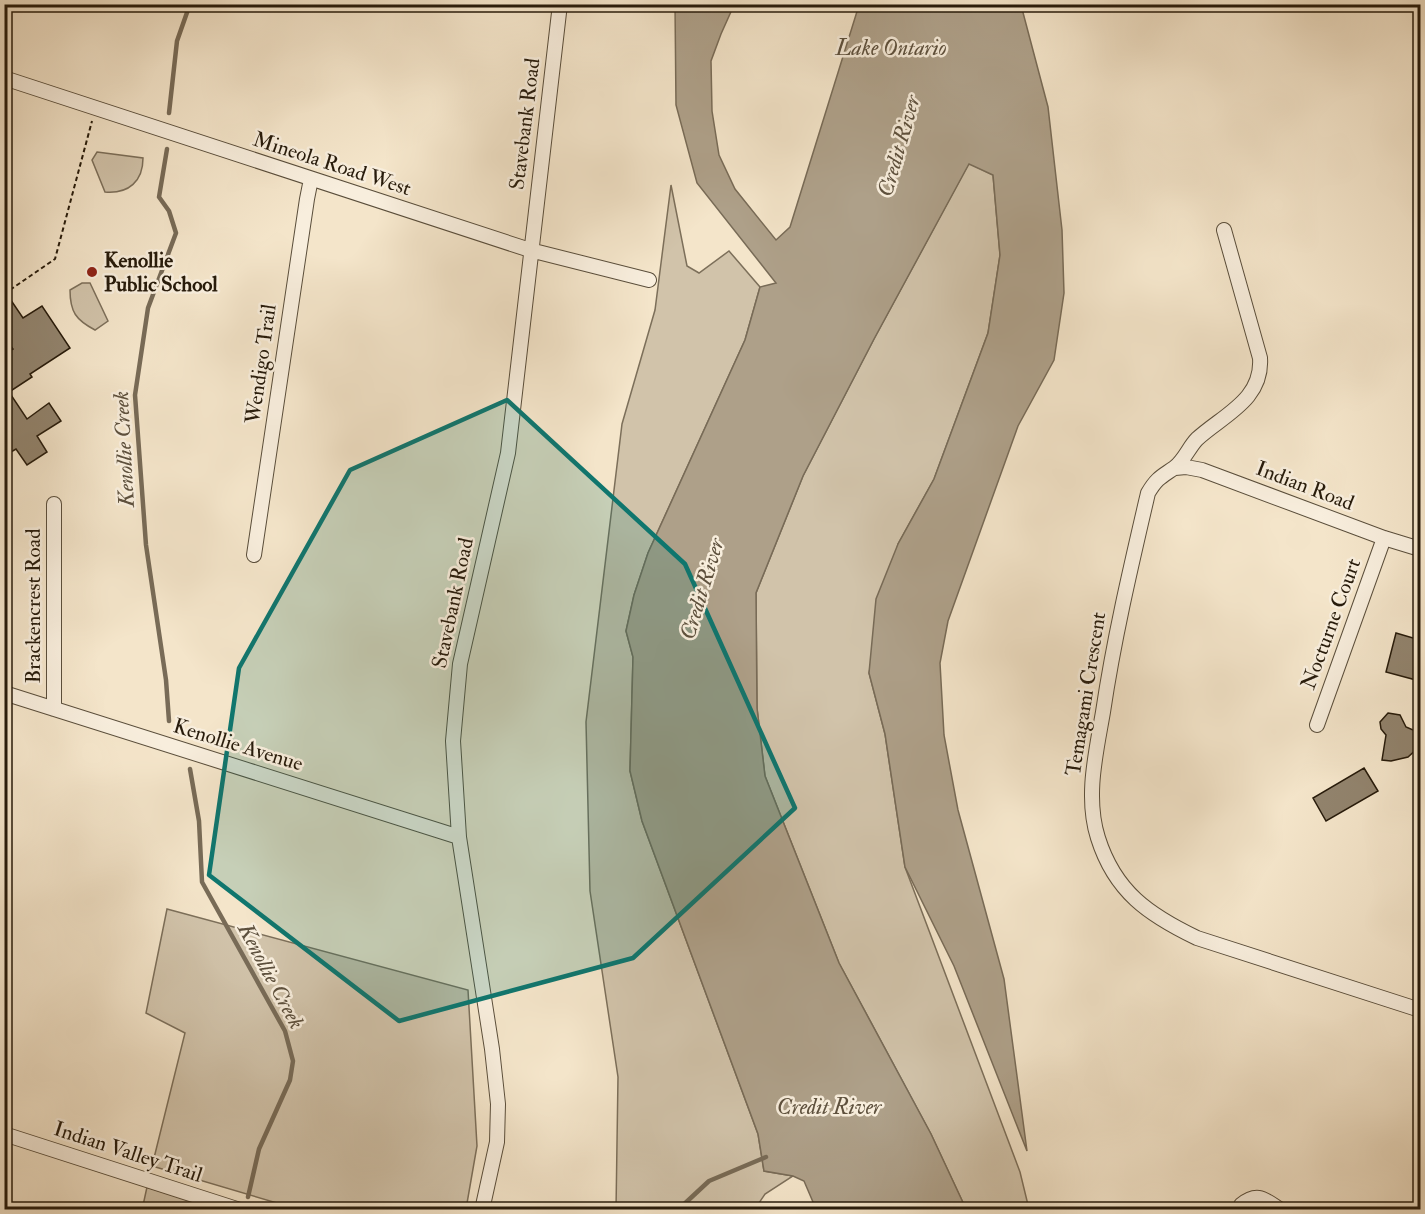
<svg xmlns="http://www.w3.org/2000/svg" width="1425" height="1214" font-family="'IM FELL Double Pica',serif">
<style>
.green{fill:#d1c3aa;stroke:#7c6f5a;stroke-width:1.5}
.water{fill:#aea089;stroke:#786b57;stroke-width:1.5}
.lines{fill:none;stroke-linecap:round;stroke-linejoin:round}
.stream{stroke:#786b57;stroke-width:4.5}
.building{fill:#92846e;stroke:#271b0b;stroke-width:1.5}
.minor-casing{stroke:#5a4e3b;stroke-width:16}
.path{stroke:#271b0b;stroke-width:2;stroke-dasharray:4.5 3;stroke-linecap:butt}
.minor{stroke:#f8eedd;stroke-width:14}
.marked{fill:#0f766e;fill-opacity:0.2;stroke:#0f766e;stroke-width:4.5;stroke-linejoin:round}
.poi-dot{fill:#8f2418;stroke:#f8eedd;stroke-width:2}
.labels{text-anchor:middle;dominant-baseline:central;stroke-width:5;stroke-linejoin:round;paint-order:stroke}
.street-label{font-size:21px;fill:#271b0b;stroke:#f8eedd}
.poi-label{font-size:21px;font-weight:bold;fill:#271b0b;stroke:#f8eedd;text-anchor:start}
.water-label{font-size:22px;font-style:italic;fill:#5d503d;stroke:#f8eedd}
</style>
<rect width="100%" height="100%" fill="#f4e5ca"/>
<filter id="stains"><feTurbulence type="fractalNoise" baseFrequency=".00333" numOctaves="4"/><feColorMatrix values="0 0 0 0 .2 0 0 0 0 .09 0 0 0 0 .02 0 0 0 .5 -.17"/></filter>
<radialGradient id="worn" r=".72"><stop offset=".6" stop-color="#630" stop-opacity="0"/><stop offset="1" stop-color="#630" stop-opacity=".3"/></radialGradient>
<!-- green -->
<path class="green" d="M97,152l46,6c0,23 -14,36 -38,34l-13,-32z
M969,163l24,12 7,80 -12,78 -54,146 -36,65 -29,129 16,61 20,133 115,305 9,37h-63l-35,-75 -92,-171 -74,-187 -8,-68 -1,-115 47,-117 71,-137z
M671,185l16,81 12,7 30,-22 31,36 -15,53 -97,213 -14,42 -8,36 7,26 -3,114 12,50 116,313 6,37 29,5 -28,18 -10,15 -139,1 2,-133 -28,-186 -4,-169 36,-298 33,-114z
M82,283h8l18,38 -13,9c-19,-10 -25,-18 -25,-40z
M167,909l301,81 9,156 -11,63h-169l-145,-43 33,-133 -39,-20z
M147,1187l72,23h-77z"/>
<!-- water -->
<path class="water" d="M675,5h59l-13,29 -10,27 1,50 7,44 16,34 41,51 14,-13 69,-222h162l27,102 14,123 2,63 -10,67 -36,66 -70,195 -8,42 4,72 14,75 46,169 23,172 -73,-185 -49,-99 -20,-133 -16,-61 7,-74 22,-55 36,-65 54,-146 12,-78 -7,-80 -24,-11 -95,175 -71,137 -47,117 1,115 8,68 74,187 92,171 35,75h-150l-12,-28 -11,-5 -29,-5 -6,-37 -116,-313 -12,-50 3,-114 -7,-26 8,-36 14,-42 97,-213 15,-53 16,-4 -79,-100 -21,-78z"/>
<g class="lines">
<!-- stream -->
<path class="stream" d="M169,113l8,-72 13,-37
M167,149l-8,48 10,14 7,22 -28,75 -13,87 11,150 20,135 3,41
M190,769l9,52 3,61 83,149 8,30 -3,19 -31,69 -11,48
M681,1210v-3l28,-26 57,-24"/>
</g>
<!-- building -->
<path class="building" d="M4,290l19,28 19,-12 28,42 -40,26 2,3 -23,15 18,27 22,-16 12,18 -24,15 10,16 -20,13 -11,-16 -12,7v-101l9,-6 -9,-12z
M1396,633l24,7v23l-4,17 -30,-8z
M1388,713l12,2 6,12 14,6v13l-12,11 -17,4 -9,-1 4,-25 -5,-6 -1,-7z
M1364,768l14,23 -52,30 -13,-23z"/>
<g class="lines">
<defs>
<path id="minor" d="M4,78l526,172 119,30
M1224,230l36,128c3,42 -37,57 -63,81 -8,8 -13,22 -23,29 -13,9 -17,10 -26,25 -17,73 -34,145 -45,219 -7,41 -18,85 -5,126 17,54 51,77 99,100l223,72
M1175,468l11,-1 16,3 182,68 36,11
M54,504v205
M254,555l53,-356 4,-20
M4,693l455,144
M1317,725l67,-187
M4,1134l236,76
M482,1210l15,-68 1,-38 -6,-55 -33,-212 -6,-96 7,-77 48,-211 52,-449
M1242,1210l-1,-5c17,-14 24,-5 40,5"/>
</defs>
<!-- minor casing -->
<use href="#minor" class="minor-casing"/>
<!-- path -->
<path class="path" d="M4,294l51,-35 37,-138"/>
<!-- minor -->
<use href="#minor" class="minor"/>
</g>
<!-- marked area -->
<path class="marked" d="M507,400l178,164 110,244 -162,150 -234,63 -190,-146 30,-207 111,-198z"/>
<!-- markers -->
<circle class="poi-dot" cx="92" cy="272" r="6"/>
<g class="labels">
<!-- street labels -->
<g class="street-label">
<text transform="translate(525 124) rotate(-83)">Stavebank Road</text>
<text transform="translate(332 164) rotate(18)">Mineola Road West</text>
<text transform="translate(261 364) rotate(-82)">Wendigo Trail</text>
<text transform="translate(1305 486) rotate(21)">Indian Road</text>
<text transform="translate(453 603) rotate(-78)">Stavebank Road</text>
<text transform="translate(33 606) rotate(-90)">Brackencrest Road</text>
<text transform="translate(1331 624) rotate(-70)">Nocturne Court</text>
<text transform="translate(1086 694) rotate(-81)">Temagami Crescent</text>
<text transform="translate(238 745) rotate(17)">Kenollie Avenue</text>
<text transform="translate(128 1152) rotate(18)">Indian Valley Trail</text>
</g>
<!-- poi labels -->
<g class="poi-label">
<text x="104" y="260">Kenollie<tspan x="104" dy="24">Public School</tspan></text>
</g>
<!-- water labels -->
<g class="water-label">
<text x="891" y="48">Lake Ontario</text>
<text transform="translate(899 146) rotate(-74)">Credit River</text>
<text transform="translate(124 449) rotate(-93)">Kenollie Creek</text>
<text transform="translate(702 589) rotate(-73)">Credit River</text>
<text transform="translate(271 976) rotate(62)">Kenollie Creek</text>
<text x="829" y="1107">Credit River</text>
</g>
</g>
<!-- margin -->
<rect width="1425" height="1214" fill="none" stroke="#f4e5ca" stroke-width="24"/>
<rect x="6" y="6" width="1413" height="1202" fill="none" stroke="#271b0b" stroke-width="3"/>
<rect x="12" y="12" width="1401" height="1190" fill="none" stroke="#271b0b" stroke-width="1.5"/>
<rect width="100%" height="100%" filter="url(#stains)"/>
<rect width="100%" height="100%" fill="url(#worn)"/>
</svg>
